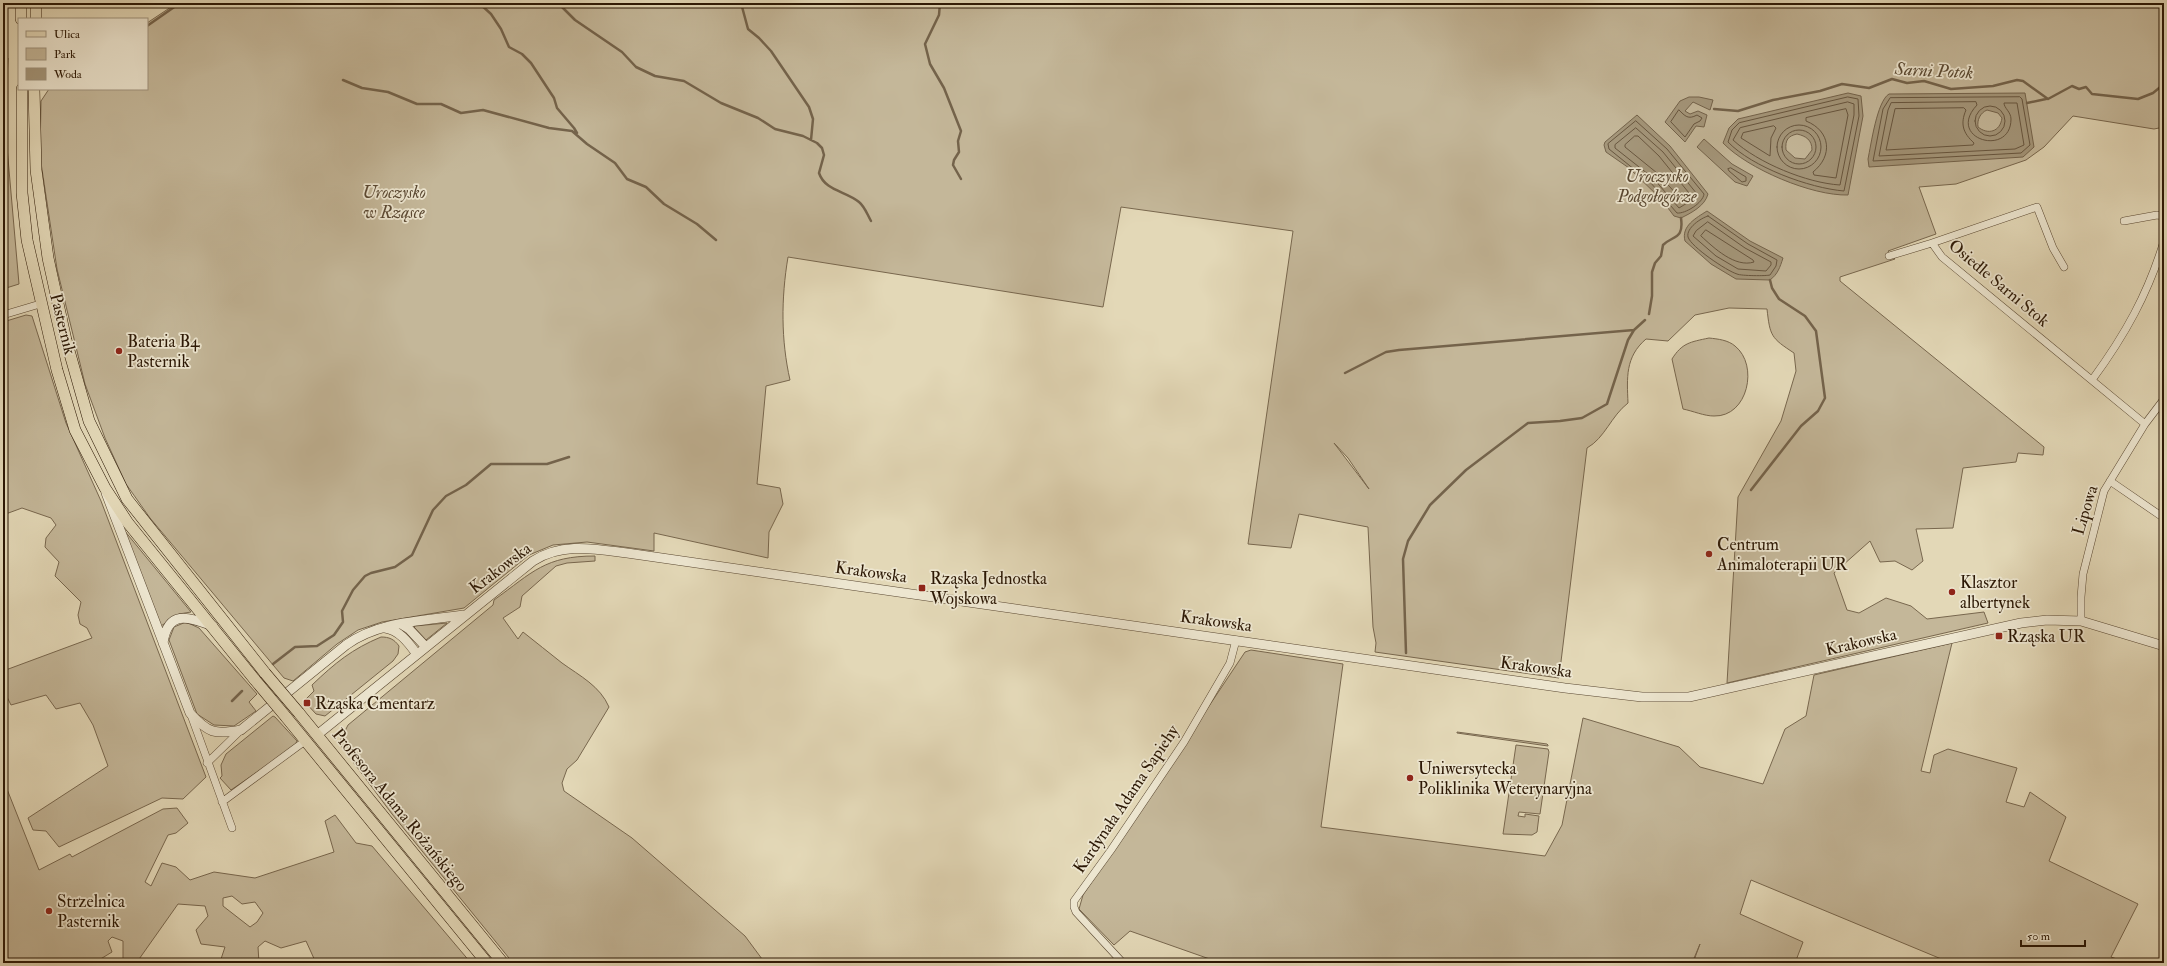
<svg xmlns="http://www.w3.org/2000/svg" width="2167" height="966" font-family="'IM FELL Double Pica',serif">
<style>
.green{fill:#c4b799;stroke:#78674e;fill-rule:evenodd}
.water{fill:#a4967a;stroke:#74634b;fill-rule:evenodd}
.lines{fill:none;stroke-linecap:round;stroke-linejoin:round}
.shore{stroke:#68563f;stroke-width:1}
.stream{stroke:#74634b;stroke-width:2.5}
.minor-casing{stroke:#594731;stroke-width:8}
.tertiary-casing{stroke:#594731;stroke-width:10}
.primary-casing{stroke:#2b1704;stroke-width:12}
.minor{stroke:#ede6d0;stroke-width:7}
.tertiary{stroke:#ede6d0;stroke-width:9}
.primary{stroke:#e3d8b7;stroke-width:11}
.primary-bridge-casing{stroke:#2b1704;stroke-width:12;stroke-linecap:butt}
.primary-bridge{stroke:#e3d8b7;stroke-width:11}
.poi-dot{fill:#8f2418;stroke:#ede6d0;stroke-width:1.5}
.labels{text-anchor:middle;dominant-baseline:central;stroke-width:3.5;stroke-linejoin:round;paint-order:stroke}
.park-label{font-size:17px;font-style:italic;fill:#594731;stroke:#ede6d0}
.street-label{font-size:17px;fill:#2b1704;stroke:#ede6d0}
.poi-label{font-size:17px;fill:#2b1704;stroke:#ede6d0;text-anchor:start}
.water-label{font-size:18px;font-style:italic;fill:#5b4a33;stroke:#ede6d0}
</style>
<rect width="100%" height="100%" fill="#e3d8b7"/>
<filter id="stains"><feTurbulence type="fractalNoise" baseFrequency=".005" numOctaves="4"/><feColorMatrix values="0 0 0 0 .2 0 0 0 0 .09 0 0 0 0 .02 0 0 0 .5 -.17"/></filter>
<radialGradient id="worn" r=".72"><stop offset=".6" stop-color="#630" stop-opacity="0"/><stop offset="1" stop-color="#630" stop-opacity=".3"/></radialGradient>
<!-- green -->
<path class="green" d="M177,3h1987v124l-10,2 -81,-13 -29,31 -18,13 -70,24 -37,3 17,47 -48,17 7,8 -55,18v4l204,166 -1,8 -25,-2 -2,9 -53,6 -10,60 -37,1 7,32 -11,9 -17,-9 -15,1 -10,-21 -36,32 13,37 12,3 27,-15 25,8 16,13 57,-7 4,11 -261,60 11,-186 43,-76 15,-50 -2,-18c-23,-15 -24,-17 -27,-44l-38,-1 -34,7 -27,26 -22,-2c-21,18 -19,39 -18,64 -17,13 -23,35 -41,45l-28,230 -184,-26 1,-9 -3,-16 -5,-100 -69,-13 -8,34 -43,-4 45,-313 -172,-24 -18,100 -315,-50c-7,42 -7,83 2,123l-24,6 -9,98 23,4 3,16 -14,28 -1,26 -114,-25v18l-67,-9 -34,3 -24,10 -65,53 -82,14 -24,8 -21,14 -44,37 -9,-3 -134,-160 -24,-34 -21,-46 -20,-54 -28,-115 -17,-113 1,-55 8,-12h98v-66zM1334,443l14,15 21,31z
M8,58l-3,66 14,160 -16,5v-229z
M26,315l6,1 34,107 35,78 105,276 -23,22 -21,-1 -103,49 -13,-16 -13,-1 -5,-12 80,-52 -15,-41 -13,-22 -24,6 -10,-14 -35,10 -8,-16v-18l89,-33 -5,-10 -7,-4 -2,-9 3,-13 -26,-26 4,-14 -14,-15 1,-9 10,-13 -5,-7 -29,-10 -19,7v-193z
M1709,338c9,1 19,2 26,8 24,19 13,71 -21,70 -10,0 -21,-5 -31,-7l-11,-50c10,-16 18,-17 37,-21z
M124,530l67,82 -12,2 -18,12z
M595,556v5l-28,2 -11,3 -34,30 -2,11 -17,11 15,21 5,-7c13,10 26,21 39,31 18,13 38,23 47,44l-32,53 -10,9 -5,14 2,8 68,47 113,98 20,27h-252l-121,-149 -53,-71 9,-18 145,-120 1,-5c39,-28 51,-44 101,-44z
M186,622l13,6 58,66 -8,8 7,9 -22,15 -20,-1 -17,-11 -28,-74 5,-13z
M447,623l-21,17 -12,-13 1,-1z
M381,637c8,0 13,2 18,9l-1,8 -5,7 -68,55 -9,-2 -12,-13 10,-10 -2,-6c23,-22 40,-36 69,-48z
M1952,643l-31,128 9,2 4,-18 14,-6 69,19 -11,34 18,5 6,-15 36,25 -17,44 89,43 -27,53 18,6h-178l-200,-83 -11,34 63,28 -8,21h-102l7,-19 -8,19h-471l-91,-32 -16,14 -35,-36 4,-14 162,-243 6,-2 92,14 -22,163 224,29 17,-31 21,-107 96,29 21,20 63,17 22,-55 21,-13 8,-41z
M273,716l2,1 22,24 -3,6 -63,43 -11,-12 2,-2 -1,-11 5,-11z
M1457,732l90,12 1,1v1l-91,-13z
M1516,745l32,4 1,3 -9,62 -21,-2 -1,4 7,1v-3l14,2 -2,16 -5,3 -29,-1z
M3,779l36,91 31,-16 2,3 91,-48 14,-1 11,15 -12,10 -8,2 -23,47 6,4 11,-23 14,4 14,13 24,-8 41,6 79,-26 -9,-31 10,-6 21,28 16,3 99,117h-155l-10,-22 -25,7 -16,-7 -7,6 1,16h-42l4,-4 4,-12 -24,-3 -5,-14 12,-14 -3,-10 -27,-2 -41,58 -14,-2v-19l-11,-4 -4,4 4,11 -18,11h-91zM232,896l10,8 13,-2 8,11 -6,9 -7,5 -27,-21v-8z"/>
<!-- water -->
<path class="water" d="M1848,93l13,3 2,20 -15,79c-36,1 -100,-26 -125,-52l6,-15 9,-9zM1797,134c9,2 15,6 15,16l-7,9 -10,-1 -9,-8c-1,-10 2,-14 11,-16z
M2025,93l9,54 -11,10 -154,10 -1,-8c3,-14 9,-58 21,-65zM1987,110l11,3 4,5c-2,14 -14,17 -24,9 -1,-7 2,-14 9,-17z
M1689,97h10l14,3 -3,10 -17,-8 -8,9 5,3 8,-3 9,4 -3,12 -8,-1 -11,16 -20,-20 15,-21z
M1637,115l33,31 38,48c-3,12 -17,19 -27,24l-7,-2 -12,-16 -33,-32 -23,-16 -2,-7 1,-3z
M1704,139l28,25 21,12 -6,10 -12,-4 -38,-35z
M1707,211l43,30 33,17c-3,9 -5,16 -13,22l-34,-1 -25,-15 -26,-23c-4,-15 11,-23 22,-30z"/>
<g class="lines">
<!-- shore -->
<path class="shore" d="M1848,97l10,2 1,17 -15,75c-35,-3 -92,-24 -116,-49l4,-12 7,-7z
M2020,97l2,2 8,46 -9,8 -148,8 10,-52 7,-11z
M1848,102l6,2v11l-14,70c-33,-2 -82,-22 -107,-45l7,-12z
M1976,102l1,3c-32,34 34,53 34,14 0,-7 -7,-11 -7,-16h13l7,42 -9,4 -136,7 9,-46 3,-7z
M1975 121a15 15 0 1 1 30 0a15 15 0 1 1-30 0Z
M1964,108l2,2c-6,14 -3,23 8,33l-1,2 -87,5 9,-41z
M1846,109l2,6 -12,63 -22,-3 -1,-3c20,-16 18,-41 -7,-51v-3z
M1679,110c6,6 9,10 18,5l5,3 -2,3 -6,3 -9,13 -14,-15z
M1636,121l31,28 37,45c-1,9 -19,20 -27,19l-27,-31 -41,-33 -1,-5z
M1777 147a22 22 0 1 1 44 0a22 22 0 1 1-44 0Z
M1774,126l2,2 -5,10 -1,18 -29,-18 2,-5z
M1636,128l27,24 34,42v3l-18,11 -26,-30 -38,-30v-3z
M1782 147a17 17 0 1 1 34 0a17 17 0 1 1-34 0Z
M1635,136h3l21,20 30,37 -1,3 -7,3 -24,-26 -32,-26v-2z
M1731,168l15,9v4l-4,1 -13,-11 -1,-2z
M1708,216l40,28 29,16 -1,6 -6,9c-3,1 -29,1 -33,-1 -10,-3 -46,-27 -49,-37 -2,-9 13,-19 20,-21z
M1708,222l37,26 26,14v3l-5,6 -28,-2 -22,-13 -23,-20 3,-5z
M1706,230l47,30 1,2c-19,6 -40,-14 -53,-26z"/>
<!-- stream -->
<path class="stream" d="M479,3l12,11 10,15 8,18 13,7 9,9 23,35 3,10 17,20 3,5
M558,3l17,17 47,32 14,15 19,9 29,5 37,22 37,15 17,11 28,7 14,7 5,5 2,7 -5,18c6,18 27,18 40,29 6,5 8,12 12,19
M741,3l7,26 11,9 12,13 38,56 4,12 -2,21
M940,3l-1,12 -14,29 5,20 14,24 17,43 -3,10 1,11 -5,8 -1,5 8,14
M147,26l33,-23
M343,80l19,8 26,4 29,12h24l20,9 22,-3 66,18 23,3 15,13 28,19 12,16 19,8 18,17 33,20 19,16
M2027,103l19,-4
M1714,109l24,2 35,-11 47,-9 22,-7 27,4 23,-9 15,4 17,-2 27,8 42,-3 24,-6 6,1 25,18 24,-13 7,3 7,-2 6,7 46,5 15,-6 11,-9
M1649,314l3,-18v-24l3,-9 6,-7 2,-11c10,-10 21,-5 18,-27
M1345,373l41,-21 13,-2 235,-20
M1751,490l50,-64 17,-15 7,-13 -9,-67 -11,-15 -26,-17 -7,-11 -2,-8
M1406,653l-3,-94 5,-18 22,-36 36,-35 62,-47 32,-2 22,-3 25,-14 21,-64 6,-10 11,-10
M273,664l22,-17 22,-1 17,-11 9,-13 -1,-11 11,-21 12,-14 6,-3 24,-6 17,-12 21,-45 13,-14 20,-11 25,-21h56l22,-7
M232,701l10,-10"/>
<defs>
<path id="minor" d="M2124,221l33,-6 7,1
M1889,256l43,-13
M2064,267l-11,-19 -16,-41 -105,36 10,14 203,167
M3,315l37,-11
M2092,380c33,-45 56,-86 72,-139
M2110,481l54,37
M2081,621v-24l2,-23 21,-83 41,-67 19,-25
M191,715l41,113
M207,763l34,-33
M222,802l83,-61
M1123,963l-47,-51 -2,-5v-6l37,-51 73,-108 46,-79 6,-23"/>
<path id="tertiary" d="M106,493l84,220c18,20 25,22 51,17l105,-85c33,-24 78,-24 117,-30
M401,624l8,5 16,17
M385,628c14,2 23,14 31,25
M163,643c5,-34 25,-26 50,-17
M317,735l216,-174c29,-19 62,-12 94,-8l938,135 77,9h47l332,-74 26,-3 34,1 83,25"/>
<path id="primary" d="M21,3v16
M36,19v-16
M22,89v104l5,47 30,130 18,60 30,58 23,35 127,157
M34,89l2,81 12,88 18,82 23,81 38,78 138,174
M299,713l204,250
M286,717l201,246"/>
</defs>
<!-- minor casing -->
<use href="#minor" class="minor-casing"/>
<!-- tertiary casing -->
<use href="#tertiary" class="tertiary-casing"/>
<!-- primary casing -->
<use href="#primary" class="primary-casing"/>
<!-- minor -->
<use href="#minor" class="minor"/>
<!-- tertiary -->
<use href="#tertiary" class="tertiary"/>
<!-- primary -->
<use href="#primary" class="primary"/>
<defs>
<path id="primary-bridge" d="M265,673l34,40
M255,680l31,37"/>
</defs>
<!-- primary-bridge casing -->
<use href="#primary-bridge" class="primary-bridge-casing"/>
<!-- primary-bridge -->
<use href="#primary-bridge" class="primary-bridge"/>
</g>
<!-- markers -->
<g class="poi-dot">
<circle cx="119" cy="351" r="4"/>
<circle cx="1709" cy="554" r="4"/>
<rect x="918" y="584" width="8" height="8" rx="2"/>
<circle cx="1952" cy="592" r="4"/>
<rect x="1995" y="632" width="8" height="8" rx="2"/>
<rect x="303" y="699" width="8" height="8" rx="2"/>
<circle cx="1410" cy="778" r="4"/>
<circle cx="49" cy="911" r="4"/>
</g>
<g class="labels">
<!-- park labels -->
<g class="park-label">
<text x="1657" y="176">Uroczysko<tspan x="1657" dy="20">Podgołogórze</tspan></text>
<text x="394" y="192">Uroczysko<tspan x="394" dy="20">w Rząsce</tspan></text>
</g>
<!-- street labels -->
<g class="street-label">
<text transform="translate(1999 283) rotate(40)">Osiedle Sarni Stok</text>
<text transform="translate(63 324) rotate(76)">Pasternik</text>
<text transform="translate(2085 510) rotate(-73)">Lipowa</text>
<text transform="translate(500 568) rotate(-37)">Krakowska</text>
<text transform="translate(871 572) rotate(8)">Krakowska</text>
<text transform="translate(1216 621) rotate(8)">Krakowska</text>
<text transform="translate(1861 642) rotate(-13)">Krakowska</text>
<text transform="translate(1536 667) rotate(8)">Krakowska</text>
<text transform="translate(1126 799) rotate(-56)">Kardynała Adama Sapiehy</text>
<text transform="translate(400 810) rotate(51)">Profesora Adama Rożańskiego</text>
</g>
<!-- poi labels -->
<g class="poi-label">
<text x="127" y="341">Bateria B4<tspan x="127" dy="20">Pasternik</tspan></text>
<text x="1717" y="544">Centrum<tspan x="1717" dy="20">Animaloterapii UR</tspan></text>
<text x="930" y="578">Rząska Jednostka<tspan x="930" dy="20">Wojskowa</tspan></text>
<text x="1960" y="582">Klasztor<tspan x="1960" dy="20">albertynek</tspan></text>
<text x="2007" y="636">Rząska UR</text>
<text x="315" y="703">Rząska Cmentarz</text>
<text x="1418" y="768">Uniwersytecka<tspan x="1418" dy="20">Poliklinika Weterynaryjna</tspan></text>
<text x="57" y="901">Strzelnica<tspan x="57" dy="20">Pasternik</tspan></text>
</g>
<!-- water labels -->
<g class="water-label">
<text transform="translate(1934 71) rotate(3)">Sarni Potok</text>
</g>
</g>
<!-- margin -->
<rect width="2167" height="966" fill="none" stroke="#e3d8b7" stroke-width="16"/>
<rect x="4" y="4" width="2159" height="958" fill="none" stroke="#2b1704" stroke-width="2"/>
<rect x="8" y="8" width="2151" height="950" fill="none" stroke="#2b1704"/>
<!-- legend -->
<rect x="18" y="18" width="130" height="72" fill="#ede6d0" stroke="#9f937e"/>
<rect x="26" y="31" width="20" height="6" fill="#e3d8b7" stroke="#9f937e"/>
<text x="54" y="38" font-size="12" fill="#2b1704">Ulica</text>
<rect x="26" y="48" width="20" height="12" fill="#c4b799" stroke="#9f937e"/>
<text x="54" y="58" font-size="12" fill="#2b1704">Park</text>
<rect x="26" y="68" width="20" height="12" fill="#a4967a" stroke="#9f937e"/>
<text x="54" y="78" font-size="12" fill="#2b1704">Woda</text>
<!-- scale -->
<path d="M2021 940v6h64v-6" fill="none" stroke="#2b1704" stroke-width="2"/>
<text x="2027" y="940" font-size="12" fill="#2b1704" stroke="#ede6d0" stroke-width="3" paint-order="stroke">50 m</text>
<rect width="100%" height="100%" filter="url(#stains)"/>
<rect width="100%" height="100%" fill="url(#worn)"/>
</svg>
